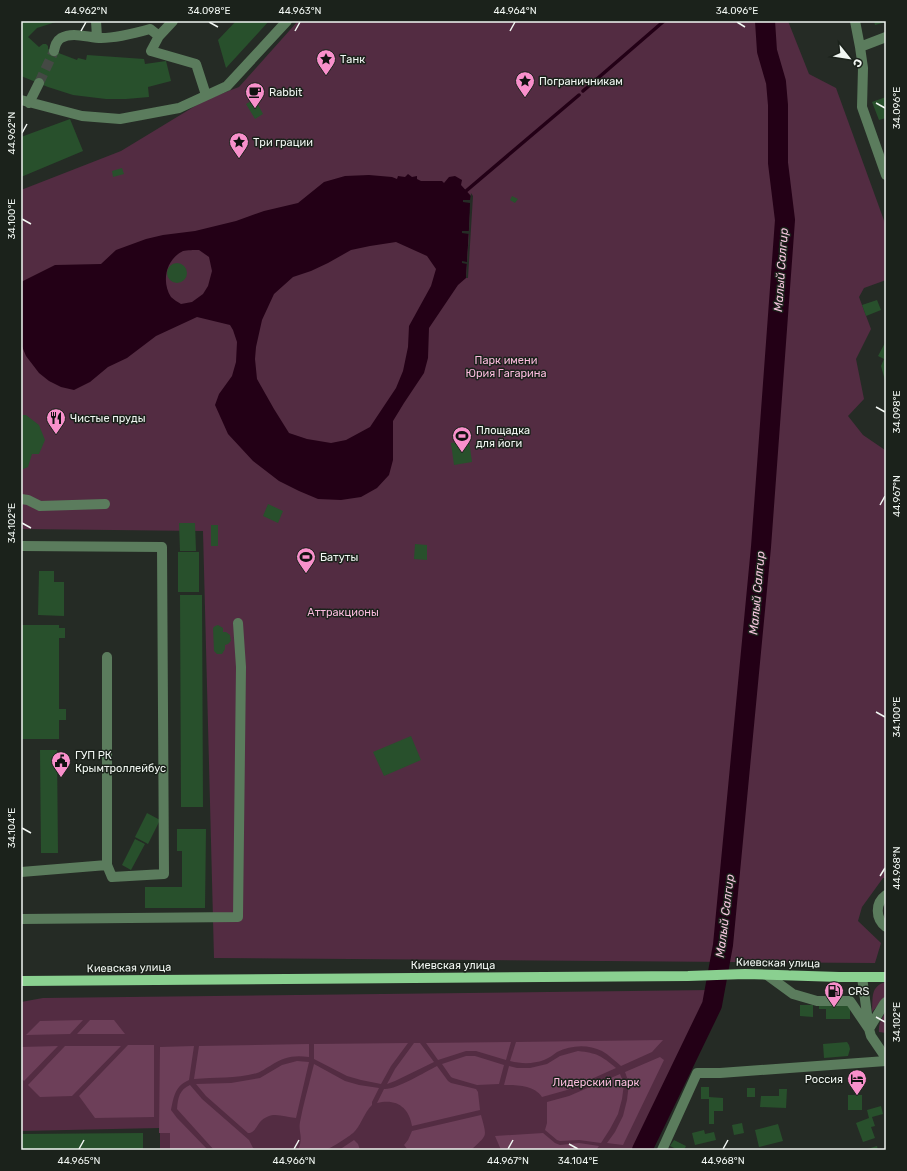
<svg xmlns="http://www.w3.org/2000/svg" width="907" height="1171" font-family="Rubik,sans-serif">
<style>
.green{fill:#532c42}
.forest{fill:#6d3f59}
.water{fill:#230016;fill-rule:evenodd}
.pier{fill:#252b25}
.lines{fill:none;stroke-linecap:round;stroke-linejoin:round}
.stream{stroke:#230016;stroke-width:3.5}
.river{stroke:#230016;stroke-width:20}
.building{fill:#28502c}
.minor-tunnel{stroke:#444944;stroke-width:10;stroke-dasharray:10 5;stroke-linecap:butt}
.minor{stroke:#5b7c5d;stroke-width:10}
.major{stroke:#8ad090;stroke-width:10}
.ticks{fill:none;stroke:#f1f6f2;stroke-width:1.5}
.labels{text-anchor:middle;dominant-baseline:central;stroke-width:3;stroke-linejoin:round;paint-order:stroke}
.poi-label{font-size:11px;fill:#f1f6f2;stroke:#1b221b;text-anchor:start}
.park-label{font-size:11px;fill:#fabbdd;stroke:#1b221b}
.street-label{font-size:11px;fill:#f1f6f2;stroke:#1b221b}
.water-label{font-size:12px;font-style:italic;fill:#f6c6df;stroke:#1b221b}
.neatline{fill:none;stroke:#f1f6f2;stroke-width:1.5}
.ticks-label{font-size:10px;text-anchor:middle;fill:#f1f6f2}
</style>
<rect width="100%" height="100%" fill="#252b25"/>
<!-- green -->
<path class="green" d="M298,21h490l21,53 27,14 50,138v54l-22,8 -5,9 12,32 -15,30 8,40 -16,17 15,19 22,15 1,44v384h-3l-21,29 -4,14 23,22 -6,20 -661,-5 -11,-427 -182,-2v-339l100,-39 84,-51 34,-13z
M886,982v14l-14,16c1,-14 -2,-26 14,-30z
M711,990v13l-72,147h-479v-22l-139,3v-129l22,-4z
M886,1011v22l-7,-1c-1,-8 3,-14 7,-21z"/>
<!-- forest -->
<path class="forest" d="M83,1020l-13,14 -44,1 14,-14z
M90,1020h24l11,14h-48z
M663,1040l-11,12 -31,14c-6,-5 -12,-11 -19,-15 -14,-7 -31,-6 -45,1 -4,3 -8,6 -13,8 -11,4 -22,4 -34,1l6,-19z
M511,1042l-5,18 -30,-9h-10l-28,9 -12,-17z
M408,1043l-17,23 -10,18 -20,-4 -14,-4 -33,-17v-15z
M414,1043h6l14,19 -39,19 -8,3 8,-15z
M309,1044v13c-16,-2 -25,0 -39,9 -4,2 -9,6 -13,7 -21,6 -42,4 -63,6l5,-33z
M128,1045h26v72l-59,1 -16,-22z
M58,1046l-34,35 -3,-3v-31z
M65,1046h56l-49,50 -32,1 -12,-12z
M194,1046l-5,34c-14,6 -15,16 -18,30l6,8 31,32h-38v-17h-11l1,-86z
M578,1051c19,2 24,5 38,17l-49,22 -25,7c-8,-12 -25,-12 -38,-12l5,-19 8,2h13l17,-4 13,-8z
M466,1056h9l29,9 -5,19 -22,1 -24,-7 -2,-1 -9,-13z
M660,1057l4,3 -41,85 -16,-2 8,-11 8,-16 4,-16 2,-17 -4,-11z
M297,1061l12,1 -13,56c-14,-1 -24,-8 -36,4 -4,5 -4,8 -10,11h-2l-42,-37 -10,-12 35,-1 29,-5 22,-13z
M314,1064l31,17 14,4 20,3 -7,14v3c-8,8 -10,18 -17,26 -3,4 -24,17 -29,19 -6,2 -21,0 -28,0 6,-14 0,-17 2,-28 3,-17 8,-33 12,-50z
M437,1066l11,15 3,2 25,6 2,3 2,18 -68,16c-3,-19 -16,-28 -35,-23l7,-14c12,1 41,-17 53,-23z
M620,1074l4,10 -2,15 -4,15 -8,15 -9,14 -22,-3 -19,1 -3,-1 -12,-10 2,-7v-21l22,-6z
M190,1085l12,14 47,41 4,8 3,2h-42l-37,-41c1,-11 2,-19 13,-24z
M481,1115c6,23 7,19 -10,35h-63l-4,-5 4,-5 4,-9z
M543,1133l12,10 5,2 19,-2 20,3 -3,4h-95l-6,-14z
M354,1140l4,4 2,6h-21z"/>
<!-- water -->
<path class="water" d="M408,174l4,3 5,-1v3l4,2h21l2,2 5,-6 6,-1 7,4 -1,5 10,11 -5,82 -8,7 -29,43 -1,30 -4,15 -20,30 -11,18v39l-4,15 -12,13 -16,9 -20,3 -23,-1 -19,-8 -20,-10 -26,-20 -25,-27 -13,-29 4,-11 13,-18 4,-14 1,-20 -4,-12 -3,-5 -33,-8 -41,19 -29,22 -19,9 -18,15 -16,8 -13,-3 -12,-6 -10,-8 -13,-17 -5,-12v-62l34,-17 46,-1 15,-14 30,-11 17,-4 32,-4 41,-10 28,-10 34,-8 26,-21 21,-6 24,-1 23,2 5,2 1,-3 7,1zM396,242l31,14 9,13 -5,17 -22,40 -1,21 -5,24 -7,17 -26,39 -24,13 -15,3 -24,-4 -18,-6 -15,-24 -17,-30 -2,-20 1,-12 6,-27 12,-26 19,-17 18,-6 17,-8 23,-13 19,-4zM199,250l10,7 3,14 -4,15 -5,8 -11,8 -11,2c-3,-2 -7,-4 -10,-7 -10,-15 -5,-38 12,-46 4,-1 11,-1 16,-1z"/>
<!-- pier -->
<path class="pier" d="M471,193l2,3 -5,82h-2l1,-14 -5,-1v-2l5,1 2,-28 -7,-1v-2h7l1,-28 -7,-1v-2h7z"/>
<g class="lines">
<!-- stream -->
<path class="stream" d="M583,91l81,-70
M466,191l113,-96"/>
<!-- river -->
<path class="river" d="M642,1150l70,-145 11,-60 38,-398 24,-327 -7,-57v-58l-2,-23 -9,-31 -2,-30"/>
</g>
<!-- building -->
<path class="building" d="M21,21h38l-22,7 -9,9 11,10 4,-3h3l2,2v3l29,11 1,-2 8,2 1,-5 57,4 1,5 21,-3 5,20 -23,6 1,10 -23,2h-20l-33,-4 -25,-8 -27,-11z
M236,21h33l-43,47 -8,-28z
M874,21h12v1l-11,3z
M886,97v21l-7,2 -7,-18z
M255,99l8,15 -8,5 -9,-15z
M70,119l13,32 -62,26v-40z
M122,168l2,6 -11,3 -1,-6z
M512,196l6,3 -3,4 -5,-3z
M167 273a10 10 0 1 1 20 0a10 10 0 1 1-20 0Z
M877,300l4,10 -15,6 -4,-11z
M886,341v43l-5,-18 3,-7 -6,-3z
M21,415h5l13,10 6,15 -6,14h-7l-4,13 -7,3z
M469,440l3,22 -18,3 -3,-22z
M268,504l15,7 -5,12 -15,-7z
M179,523h16l1,28h-16z
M211,525h7v21h-7z
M415,544l12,1v15l-13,-1z
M178,552h21v40h-21z
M39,571h15v11h10v34l-26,-1z
M180,595h22l1,212h-22z
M21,625h38v3h6v10h-6v71h7v11h-7v19h-38z
M218,625l5,3v4h3l4,3 1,6 -3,3 -3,1v4l-3,5h-5l-3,-3 -1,-23 2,-2z
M411,736l10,24 -37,16 -11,-24z
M40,750h17l1,103h-17z
M147,813l13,7 -12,24 -13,-7z
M177,829h29l-1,79h-60v-21h37v-36h-5z
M135,839l10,5 -14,26 -9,-5z
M819,996h33v11h-2v12h-24v-10h-7z
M800,1005h13v12l-13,-1z
M847,1042l2,3 1,4 -2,7 -24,2 -1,-14z
M701,1087h8v10l14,1v13h-9v13h-5v-25h-8z
M747,1088h8v9h-8z
M779,1089h8l-1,19 -26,-1 1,-11h18z
M848,1095h14v15h-14z
M881,1106l2,8 -11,3 3,9 -4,1 4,11 -12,4 -7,-19 13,-5 -2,-8z
M742,1123l2,10 -10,2 -2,-10z
M778,1124l5,17 -24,6 -4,-17z
M704,1130l1,4 9,-2 2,8 -21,5 -3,-12z
M143,1133v17h-122v-16z
M674,1140l12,6 -2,4h-6l-8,-4z
M877,1146l1,4h-14z"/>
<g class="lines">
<!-- minor-tunnel -->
<path class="minor-tunnel" d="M39,83l15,-32"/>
<!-- minor -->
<path class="minor" d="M96,21l1,16
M173,21l-14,15 -8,15 45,13 10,31
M855,21l5,26 3,21 -1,39 24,68
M860,47l26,-10
M54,51c1,-5 2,-10 7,-13 12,-7 28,0 40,0 14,0 35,-5 49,-9l9,7
M21,100l61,16 38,3 59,-11 48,-22 60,-65
M29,103l10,-20
M21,499l7,1 12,6 65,-2
M21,546l141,1 2,327 -52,3 -5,-12
M21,872l86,-7v-208
M886,895c-11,8 -11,23 0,32
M21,919l217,-2 3,-250 -3,-44
M767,975l26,19 24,7h33l19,28
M862,977l7,52 2,7 15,22
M869,1029l15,-25 2,-2
M662,1150l35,-77h23l166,-12"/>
<!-- major -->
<path class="major" d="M21,981l667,-5 57,-2 94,3h47"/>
</g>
<!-- ticks -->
<path class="ticks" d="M209,22l9,5M737,22l8,5M81,31l5,-9M295,31l5,-9M510,31l5,-9M876,103l9,5M22,133l5,-9M22,219l9,5M876,407l9,5M880,505l5,-9M22,523l9,5M876,712l9,5M22,828l9,5M880,876l5,-8M876,1017l9,5M569,1144l9,5M79,1149l5,-9M294,1149l5,-9M508,1149l5,-9M723,1149l5,-9"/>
<!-- icons -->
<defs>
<symbol id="sight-pin" viewBox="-11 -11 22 30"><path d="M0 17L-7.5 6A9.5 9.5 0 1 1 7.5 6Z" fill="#f890cb" stroke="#1b221b"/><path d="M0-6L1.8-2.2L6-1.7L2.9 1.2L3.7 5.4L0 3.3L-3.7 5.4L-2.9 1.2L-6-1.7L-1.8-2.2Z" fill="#111"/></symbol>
<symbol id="cafe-pin" viewBox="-11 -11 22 30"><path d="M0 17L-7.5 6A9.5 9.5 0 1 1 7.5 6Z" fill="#f890cb" stroke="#1b221b"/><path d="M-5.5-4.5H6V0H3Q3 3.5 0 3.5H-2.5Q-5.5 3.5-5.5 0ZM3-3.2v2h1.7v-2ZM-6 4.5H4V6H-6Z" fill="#111"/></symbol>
<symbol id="restaurant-pin" viewBox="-11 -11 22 30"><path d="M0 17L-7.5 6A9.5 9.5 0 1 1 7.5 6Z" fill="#f890cb" stroke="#1b221b"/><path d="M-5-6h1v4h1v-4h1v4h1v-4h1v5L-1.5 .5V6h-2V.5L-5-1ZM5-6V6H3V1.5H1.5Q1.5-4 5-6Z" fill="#111"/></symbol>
<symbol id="stadium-pin" viewBox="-11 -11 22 30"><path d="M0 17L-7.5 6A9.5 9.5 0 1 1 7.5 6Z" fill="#f890cb" stroke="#1b221b"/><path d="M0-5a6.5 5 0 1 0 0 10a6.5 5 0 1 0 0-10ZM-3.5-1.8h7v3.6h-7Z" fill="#111"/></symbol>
<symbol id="civic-pin" viewBox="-11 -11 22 30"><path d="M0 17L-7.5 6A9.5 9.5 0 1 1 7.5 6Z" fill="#f890cb" stroke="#1b221b"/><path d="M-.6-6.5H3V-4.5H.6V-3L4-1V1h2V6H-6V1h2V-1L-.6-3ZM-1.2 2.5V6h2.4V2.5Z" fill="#111"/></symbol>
<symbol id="fuel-pin" viewBox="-11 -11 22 30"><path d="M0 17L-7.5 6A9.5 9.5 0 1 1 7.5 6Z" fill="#f890cb" stroke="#1b221b"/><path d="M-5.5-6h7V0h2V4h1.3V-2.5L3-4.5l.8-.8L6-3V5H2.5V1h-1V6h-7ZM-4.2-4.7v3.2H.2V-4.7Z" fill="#111"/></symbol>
<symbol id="hotel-pin" viewBox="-11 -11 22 30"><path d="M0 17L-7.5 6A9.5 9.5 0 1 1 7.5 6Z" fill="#f890cb" stroke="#1b221b"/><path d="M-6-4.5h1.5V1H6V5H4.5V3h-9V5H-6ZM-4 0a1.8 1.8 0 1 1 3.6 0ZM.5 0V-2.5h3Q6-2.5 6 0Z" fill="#111"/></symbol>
</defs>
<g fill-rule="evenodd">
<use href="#sight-pin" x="315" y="48" width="22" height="30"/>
<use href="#sight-pin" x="514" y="70" width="22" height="30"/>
<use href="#cafe-pin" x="244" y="81" width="22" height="30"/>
<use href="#sight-pin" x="228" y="131" width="22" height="30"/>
<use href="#restaurant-pin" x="45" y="407" width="22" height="30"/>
<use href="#stadium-pin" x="451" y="425" width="22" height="30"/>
<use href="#stadium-pin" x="295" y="546" width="22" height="30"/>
<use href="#civic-pin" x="50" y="750" width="22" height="30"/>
<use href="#fuel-pin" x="823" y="980" width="22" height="30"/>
<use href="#hotel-pin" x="846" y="1068" width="22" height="30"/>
</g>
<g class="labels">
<!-- poi labels -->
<g class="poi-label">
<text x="340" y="59">Танк</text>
<text x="539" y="81">Пограничникам</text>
<text x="269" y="92">Rabbit</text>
<text x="253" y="142">Три грации</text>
<text x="70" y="418">Чистые пруды</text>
<text x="476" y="430">Площадка<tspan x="476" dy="13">для йоги</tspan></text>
<text x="320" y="557">Батуты</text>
<text x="75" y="755">ГУП РК<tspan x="75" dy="13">Крымтроллейбус</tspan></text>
<text x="848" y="991">CRS</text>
<text x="843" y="1079" text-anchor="end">Россия</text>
</g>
<!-- park labels -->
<g class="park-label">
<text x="506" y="360">Парк имени<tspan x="506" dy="13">Юрия Гагарина</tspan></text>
<text x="343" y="612">Аттракционы</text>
<text x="596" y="1082">Лидерский парк</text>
</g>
<!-- street labels -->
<g class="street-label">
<text transform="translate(778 963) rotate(1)">Киевская улица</text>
<text x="453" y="965">Киевская улица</text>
<text transform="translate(129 968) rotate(-1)">Киевская улица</text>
</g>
<!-- water labels -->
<g class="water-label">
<text transform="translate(781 270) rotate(-86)">Малый Салгир</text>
<text transform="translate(757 593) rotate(-85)">Малый Салгир</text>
<text transform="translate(725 916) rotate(-83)">Малый Салгир</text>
</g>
</g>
<!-- border -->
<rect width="907" height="1171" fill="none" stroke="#1b221b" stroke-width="44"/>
<!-- north arrow -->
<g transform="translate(849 58) rotate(120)" stroke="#1b221b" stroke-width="3" paint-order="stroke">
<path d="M0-3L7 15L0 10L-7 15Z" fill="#f1f6f2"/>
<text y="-6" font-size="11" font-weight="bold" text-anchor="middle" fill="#f1f6f2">С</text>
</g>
<rect x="22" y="22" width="863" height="1127" class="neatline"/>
<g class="ticks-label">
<text x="86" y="14">44.962°N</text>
<text x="209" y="14">34.098°E</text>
<text x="300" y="14">44.963°N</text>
<text x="515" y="14">44.964°N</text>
<text x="737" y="14">34.096°E</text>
<text transform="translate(896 108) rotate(-90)" y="4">34.096°E</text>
<text transform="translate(11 133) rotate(-90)" y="4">44.962°N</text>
<text transform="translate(11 219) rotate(-90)" y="4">34.100°E</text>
<text transform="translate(896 412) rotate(-90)" y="4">34.098°E</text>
<text transform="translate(896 496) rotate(-90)" y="4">44.967°N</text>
<text transform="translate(11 523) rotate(-90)" y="4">34.102°E</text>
<text transform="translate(896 717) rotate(-90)" y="4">34.100°E</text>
<text transform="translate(11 828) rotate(-90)" y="4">34.104°E</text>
<text transform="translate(896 868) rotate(-90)" y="4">44.968°N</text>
<text transform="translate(896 1022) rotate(-90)" y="4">34.102°E</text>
<text x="79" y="1164">44.965°N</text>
<text x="294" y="1164">44.966°N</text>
<text x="508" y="1164">44.967°N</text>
<text x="578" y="1164">34.104°E</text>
<text x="723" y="1164">44.968°N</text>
</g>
</svg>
